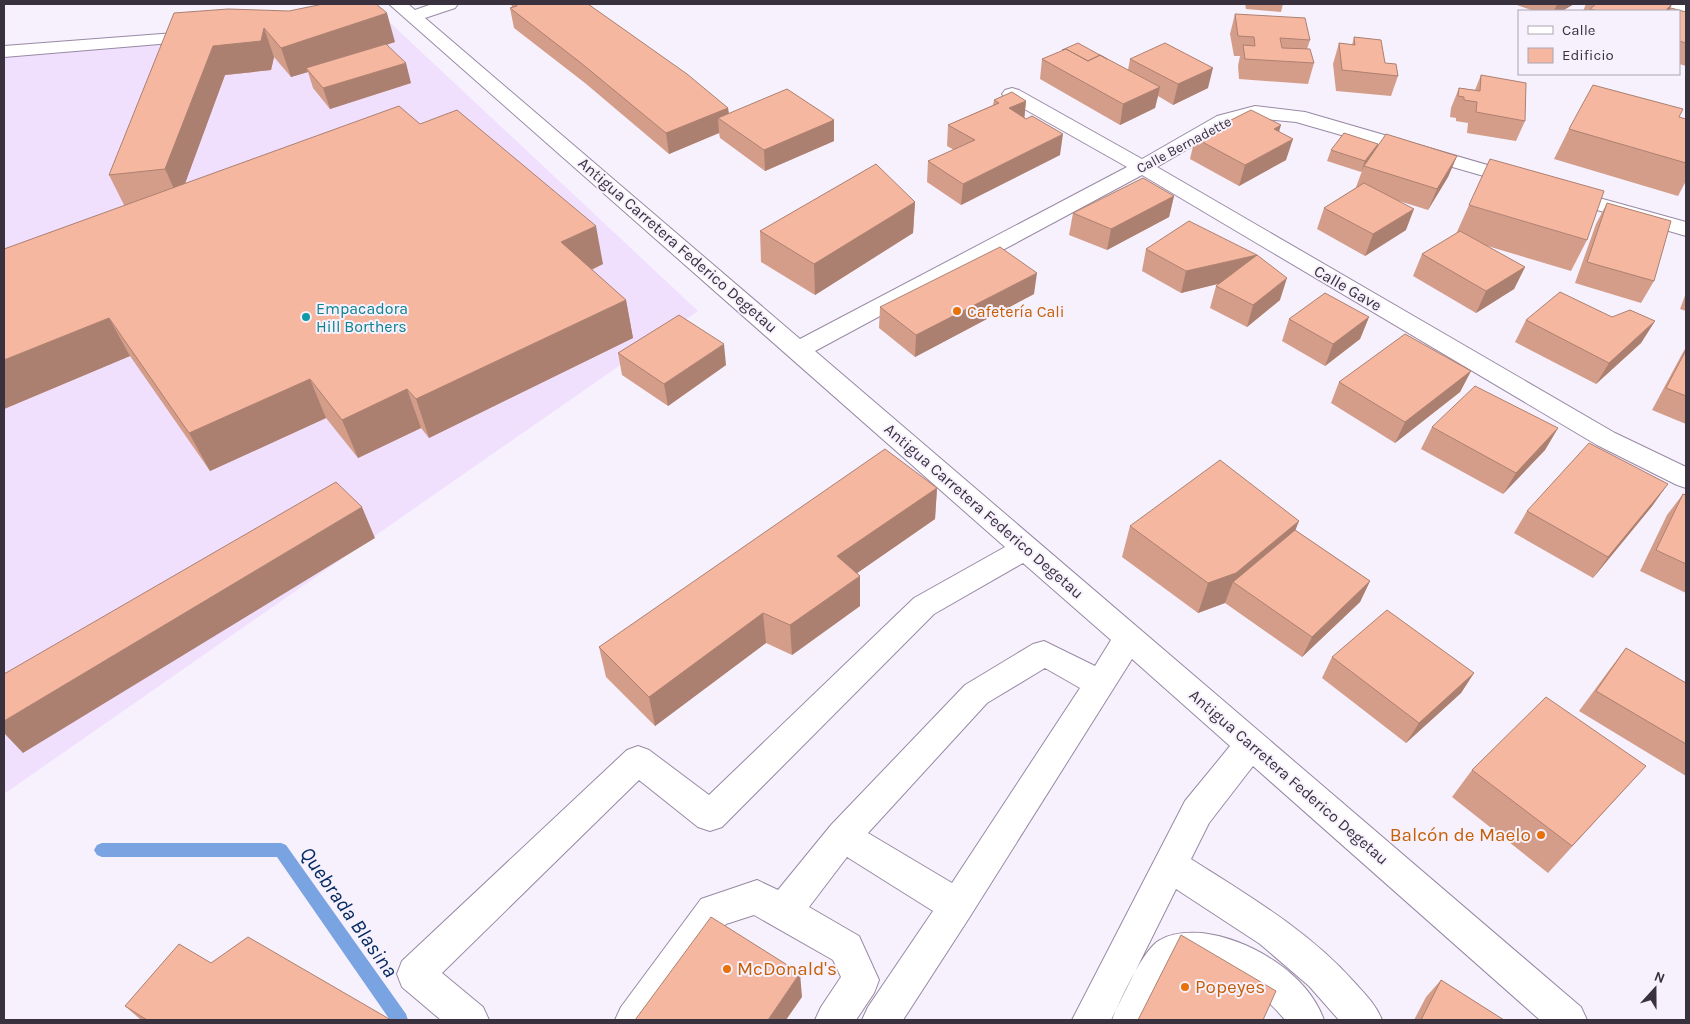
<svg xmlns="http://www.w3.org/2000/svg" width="1690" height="1024" font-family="Karla,sans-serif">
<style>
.built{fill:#f0e0fe}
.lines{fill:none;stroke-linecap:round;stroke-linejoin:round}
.stream{fill:#7aa3e1;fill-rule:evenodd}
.minor-casing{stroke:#9889a5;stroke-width:2}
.minor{fill:#fff;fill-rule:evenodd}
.wall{fill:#d49d8a}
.shaded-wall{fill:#ac8070}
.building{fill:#f6b7a0;stroke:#ac8070}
.food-dot{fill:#e8710a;stroke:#f7f1fd;stroke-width:2}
.culture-dot{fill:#0f9aa8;stroke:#f7f1fd;stroke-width:2}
.labels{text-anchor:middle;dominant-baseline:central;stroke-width:4;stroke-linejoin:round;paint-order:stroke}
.far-street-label{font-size:14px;fill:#39323e;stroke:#f7f1fd}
.street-label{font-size:16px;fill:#39323e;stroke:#f7f1fd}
.culture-label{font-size:16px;fill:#0d838f;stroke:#f7f1fd;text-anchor:start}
.food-label{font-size:16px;fill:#c56008;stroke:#f7f1fd;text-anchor:start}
.near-food-label{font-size:19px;fill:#c56008;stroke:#f7f1fd;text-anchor:start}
.near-water-label{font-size:21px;font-style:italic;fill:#052b62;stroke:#f7f1fd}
</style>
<rect width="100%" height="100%" fill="#f7f1fd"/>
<!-- built -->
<path class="built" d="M384,17l314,294 -694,483v-737l316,-26z"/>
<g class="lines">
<!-- stream -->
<path class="stream" d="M102,843h179l5,2 120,169 2,6h-18l-113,-163h-175l-5,-2 -3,-5 3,-5z"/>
<defs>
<path id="minor" d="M389,4h19l7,6 17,-6h26l-3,4 -30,10 375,321 327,-172 -122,-69 -3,-4 3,-4 7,-2 7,2 123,69 75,-43 38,-10 50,6 224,65 3,4 -3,4 -7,2 -226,-65 -41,-4 -24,6 -74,43 458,266 71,34v21l-9,-3 -80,-40 -455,-270 -327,176 766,656 6,13h-47l-287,-254 -44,57 -18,36c58,37 118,72 164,124 11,12 21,22 27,37h-43l-30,-34 -49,-42 -84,-55 -65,131h-39l113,-219 45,-55 -98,-87 -163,259 -66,102h-41l6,-13 65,-96 -86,-54 -38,50 50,29 20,44 -5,13 -18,27h-41l6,-13 20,-30 -8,-17 -79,-45 -28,9 -69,96h-42l6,-13 80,-108 56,-19 21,10 53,-65 134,-140 68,-41 11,-3 51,25 16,-26 -88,-77 -89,51 -212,213 -12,4 -12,-4 -59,-47 -197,193 41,34 6,13h-48l-39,-33 -5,-13 5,-13 225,-211 11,-4 11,4 60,45 205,-197 91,-51zM1045,668l35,20 -128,195 -84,-50 119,-130z
M1659,4h27v10l-24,-6z
M201,31l6,1 3,4 -3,4 -203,17v-11z
M1563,188l123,34v14l-130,-38 -4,-4 4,-4z
M1202,933c48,6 105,40 122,87h-39c-25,-31 -63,-56 -105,-50l-10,12 -19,38h-39c7,-18 31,-71 48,-80 11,-7 28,-8 42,-7z"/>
</defs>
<!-- minor casing -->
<use href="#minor" class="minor-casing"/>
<!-- minor -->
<use href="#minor" class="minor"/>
</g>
<!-- wall -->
<path class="wall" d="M511,4h77l140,104 1,5 105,7v21l-69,30 -45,-33 -1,-5 -50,21 -84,-71 -71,-55 -4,-20 2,-1z
M1245,4h38l-2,8 -35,-3z
M1514,4h60l-12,7h-28z
M1586,4h86l-3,7 2,-3 15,4v54l-7,-2v-53h-96z
M228,9l167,33 -8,2 24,39 -81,26 -17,-21 -5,-16 -17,5 -17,-20 -3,13 -46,5 -40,108 235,-59 183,140 -11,6 34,30 7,38 -204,100 -8,-10 -63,30 -32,-40 -116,53 -80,-115 -126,53 120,-204 -15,-30z
M1235,14l75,26 -3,9 7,14 -6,21 -69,-5 -1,-13 2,-10h-6l-4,-22z
M1354,37l44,39 -7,20 -55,-5 -3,-27 6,-21 13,2z
M1042,59l86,11 2,-11 78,29 -35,17 -15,-9 -3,12 -35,17 -80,-46z
M1481,75l44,46 -9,20 -49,-8 1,-10 -12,-2v-3l-6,-1 1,-9 8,-20 16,2z
M994,100l32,1 -2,16 36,38 -99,50 -34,-23 1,-21 26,-11 -7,-4 1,-21 45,-20z
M1686,119v62l-8,15 -124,-37 15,-30z
M1279,132l7,28 -47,26 -49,-27 5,-21z
M1377,147l80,9 -9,21 -20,33 -29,-9 7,29 -41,26 -48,-27 7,-21 33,-21h-1l6,-16 -1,1 -34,-11 4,-11z
M1174,196l-5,21 -62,33 -38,-15 4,-22z
M915,202l-2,31 -98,62 -54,-33 -1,-31z
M1607,203l47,78 -13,22 -66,-20 21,-59z
M1469,205l118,35 -16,31 -87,-26 41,22 -11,22 -38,24 -63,-37 9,-22 34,-20z
M1146,249l134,51 -33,27 -37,-19 6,-22 4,-3 -39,10 -39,-22z
M1686,293v18l-6,-2z
M1034,294l-119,63 -36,-29 1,-21z
M1369,317l-9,22 -35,27 -43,-25 7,-22z
M1612,317l43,4 -14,22 -45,41 -81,-42 11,-22z
M1686,347v77l-34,-14 29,-54z
M618,353l108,12 -58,41 -46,-31z
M1471,371l-11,21 -65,51 -64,-40 8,-21z
M1432,427l126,1 -13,22 -42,44 -82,-45z
M937,488l-2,31 -78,54 3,3v30l-68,49 -26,-12 -111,83 -49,-49 -7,-30z
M1683,494l3,1v98l-46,-22 27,-56z
M1653,505l-60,73 -79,-45 13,-22z
M1130,526l165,4 75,51 -10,21 -58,55 -77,-54 -27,10 -76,-56z
M1626,648l60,35v93l-107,-65 31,-42z
M1332,657l142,16 -13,20 -55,50 -84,-65z
M1646,766l-98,107 -96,-76 20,-27z
M211,963l180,57h-250l-16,-14z
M1441,980l63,40h-90l12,-23z"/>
<!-- shaded-wall -->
<path class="shaded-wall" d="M1557,4h17l-12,7h-8z
M1672,4l-3,7h-4z
M387,13l8,29 -86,29 -3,-3 2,4 -17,5 -10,-29z
M264,28l10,29 -3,13 -46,5 -46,125 -14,-31 48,-123z
M406,63l5,20 -81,26 -7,-21z
M1213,68l-5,20 -35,17 5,-21z
M1160,87l-5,21 -35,17 3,-21z
M1026,101l-2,21 -15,-14z
M728,108l2,18 -12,-8 1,15 -50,21 -3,-21z
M834,120v21l-69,30 -1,-21z
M1281,125l-6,21 -1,-17z
M1063,134l-3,21 -99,50 2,-21z
M1293,139l-7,21 -47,26 6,-21z
M1378,144l-4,11 -10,11 -3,6 4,-11z
M1457,156l-9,21 -20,33 9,-21z
M1174,196l-5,21 -62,33 4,-21z
M915,202l-2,31 -98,62 -1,-31z
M1414,209l-8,21 -41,26 8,-22z
M596,226l7,38 -35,16 -7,-38z
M1257,255l-6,21 -70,17 5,-22z
M1525,267l-11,22 -38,24 10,-22z
M1037,273l-3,21 -119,63 1,-22z
M1287,278l-7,22 -33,27 6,-22z
M626,300l7,38 -204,100 -13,-39z
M1369,317l-9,22 -35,27 8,-22z
M109,318l21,38 -126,53v-49z
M1655,321l-14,22 -45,41 13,-21z
M724,344l2,21 -58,41 -4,-22z
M1471,371l-11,21 -65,51 10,-21z
M310,379l16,39 -116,53 -21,-38z
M407,389l14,39 -63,30 -16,-38z
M1558,428l-13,22 -42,44 13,-21z
M1668,484l-15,21 -60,73 15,-21z
M937,488l-2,31 -98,68v-31z
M362,507l13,31 -352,215 -19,-20v-12z
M1299,521l-12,31 -54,30 -8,21 -27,10 10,-30z
M860,576v30l-68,49 -2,-30z
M1370,581l-10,21 -58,55 10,-20z
M763,613l3,30 -111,83 -6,-29z
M1474,673l-13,20 -55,50 13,-20z
M800,973l2,24 -16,23h-18z"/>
<!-- building -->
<path class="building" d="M323,4h53l11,9 -106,35 -17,-20 -3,13 -48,5 -48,123 -56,6 65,-162 54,-4 61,2z
M515,4h73l99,70 41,34 -62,25 -85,-70 -71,-55 7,-2z
M1596,4h76l-7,7h-67l-8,-2z
M1671,8l15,4v31l-7,-2v-30h-10z
M1235,14l70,4 5,22 -30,-2 2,10 28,1 4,14 -69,-4 -2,-14 12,1 -1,-9 -16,-1z
M1354,37l27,3 4,23 11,1 2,12 -56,-6 -3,-27 16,2z
M1078,43l29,16 -7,-4 -12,6 -22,-12 -4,1z
M1165,43l48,25 -35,16 -48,-25z
M386,44l20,19 -83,25 -17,-20z
M1066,49l22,12 12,-6 60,32 -37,17 -81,-45z
M1481,75l45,8 -1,38 -49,-9 1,-10 -13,-2v-3l-6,-1 1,-8 21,3z
M1593,85l90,24 -4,8 7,2v44l-117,-34z
M787,89l47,31 -70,30 -46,-32z
M1012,92l14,9 -17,7 17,11 6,-3 31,18 -100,50 -35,-23 47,-21 -27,-15 51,-22 -5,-3z
M399,106l21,18 37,-14 139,116 -35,16 65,58 -210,99 -9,-10 -65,31 -32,-41 -121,54 -80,-115 -105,42v-111z
M1251,110l30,15 -7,4 19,10 -48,26 -50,-27z
M1344,133l34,11 -13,17 -34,-11z
M1386,134l71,22 -20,33 -73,-23z
M1490,159l114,32 -17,49 -118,-35z
M876,164l39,38 -101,62 -54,-33z
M1143,178l31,18 -63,33 -38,-16z
M1364,183l50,26 -41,25 -49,-26z
M1607,203l64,18 -17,60 -67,-19z
M1189,221l68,34 -71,16 -40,-22z
M1460,231l65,36 -39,24 -64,-37z
M1000,247l37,26 -121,62 -36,-28z
M1257,255l30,23 -34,27 -37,-19z
M1560,292l52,25 18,-7 25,11 -46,42 -83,-43z
M1325,293l44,24 -36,27 -44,-25z
M679,315l45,29 -60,40 -46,-31z
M1405,334l66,37 -66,51 -66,-40z
M1686,350v46l-20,-8z
M1475,386l83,42 -42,45 -84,-46z
M1589,443l79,41 -60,73 -81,-46z
M885,449l52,39 -100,68 23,20 -70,49 -27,-12 -114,84 -50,-50z
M1220,460l79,61 -63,52 -28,10 -78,-57z
M336,482l26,25 -358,214v-47z
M1683,494l3,1v69l-30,-14z
M1295,530l75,51 -58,56 -79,-55z
M1387,610l87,63 -55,50 -87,-66z
M1626,648l60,35v61l-90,-53z
M1546,697l100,69 -74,80 -100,-76z
M711,917l89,56 -32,47h-133z
M1181,935l95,56 -13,29h-125z
M248,937l143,83h-244l-22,-14 54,-62 32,19z
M1441,980l63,40h-83z"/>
<!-- markers -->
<g class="food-dot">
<circle cx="957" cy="311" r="5"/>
<circle cx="1541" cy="835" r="5"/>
<circle cx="727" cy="969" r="5"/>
<circle cx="1185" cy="987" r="5"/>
</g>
<circle class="culture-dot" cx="306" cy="317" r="5"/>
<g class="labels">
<!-- far-street labels -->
<g class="far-street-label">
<text transform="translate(1184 145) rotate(-28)">Calle Bernadette</text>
</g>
<!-- street labels -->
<g class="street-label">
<text transform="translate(678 245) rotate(41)">Antigua Carretera Federico Degetau</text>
<text transform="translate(1348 288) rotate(30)">Calle Gave</text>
<text transform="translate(984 511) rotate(41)">Antigua Carretera Federico Degetau</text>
<text transform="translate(1289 777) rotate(41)">Antigua Carretera Federico Degetau</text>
</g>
<!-- culture labels -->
<g class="culture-label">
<text x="316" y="308">Empacadora<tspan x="316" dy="18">Hill Borthers</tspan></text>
</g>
<!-- food labels -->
<g class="food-label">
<text x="967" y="311">Cafetería Cali</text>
</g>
<!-- near-food labels -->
<g class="near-food-label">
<text x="1531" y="835" text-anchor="end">Balcón de Maelo</text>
<text x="737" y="969">McDonald's</text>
<text x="1195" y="987">Popeyes</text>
</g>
<!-- near-water labels -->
<g class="near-water-label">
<text transform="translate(349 912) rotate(55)">Quebrada Blasina</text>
</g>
</g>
<!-- border -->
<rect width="1690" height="1024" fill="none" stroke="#39323e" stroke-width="10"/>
<!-- legend -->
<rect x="1518" y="10" width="162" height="65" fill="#f7f1fd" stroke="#aba5b1"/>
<rect x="1528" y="26" width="25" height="8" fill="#ffffff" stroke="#aba5b1"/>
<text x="1562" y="35" font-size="15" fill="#39323e">Calle</text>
<rect x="1528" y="48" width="25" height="15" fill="#f6b7a0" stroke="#aba5b1"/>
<text x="1562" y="60" font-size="15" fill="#39323e">Edificio</text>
<!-- north arrow -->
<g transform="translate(1655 989) rotate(21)" stroke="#f7f1fd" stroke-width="4" paint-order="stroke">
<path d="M0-4L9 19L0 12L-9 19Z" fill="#39323e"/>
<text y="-8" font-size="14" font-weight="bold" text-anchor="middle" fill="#39323e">N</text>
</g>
</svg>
